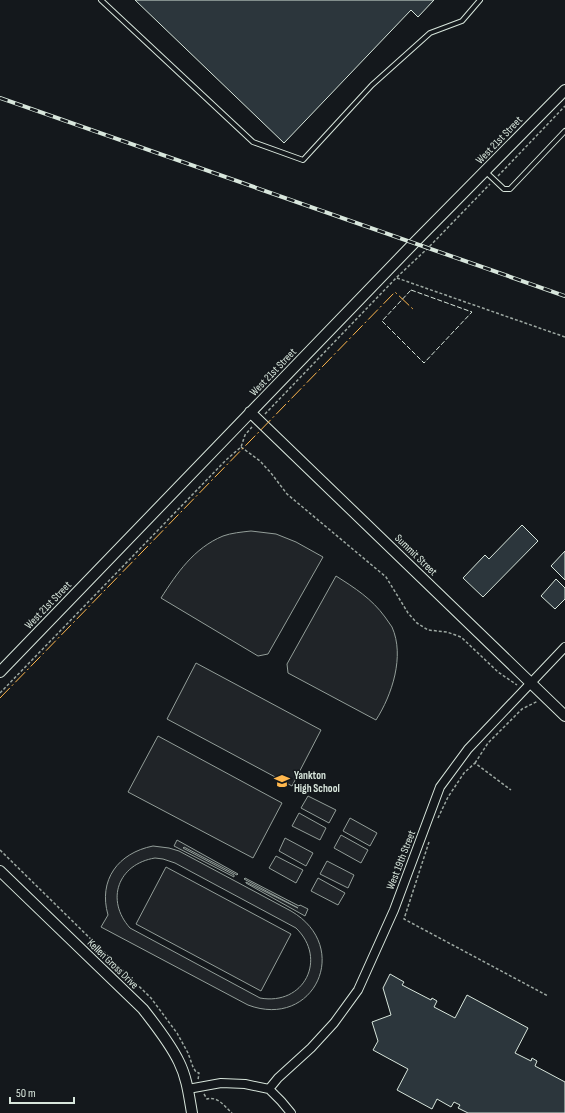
<svg xmlns="http://www.w3.org/2000/svg" width="565" height="1113" font-family="'Sofia Sans Condensed',sans-serif">
<style>
.green{fill:#202428;stroke:#939e99;fill-rule:evenodd}
.building{fill:#2c363c;stroke:#d8e6dc}
.lines{fill:none;stroke-linecap:round;stroke-linejoin:round}
.service-casing{stroke:#d8e6dc;stroke-width:6}
.minor-casing{stroke:#d8e6dc;stroke-width:10}
.tertiary-casing{stroke:#d8e6dc;stroke-width:12}
.path{stroke:#9da8a2;stroke-width:1.5;stroke-dasharray:3 2;stroke-linecap:butt}
.service{stroke:#14181c;stroke-width:4}
.minor{stroke:#14181c;stroke-width:8}
.tertiary{stroke:#14181c;stroke-width:10}
.rail-casing{stroke:#d8e6dc;stroke-width:4}
.rail{stroke:#14181c;stroke-width:2.5;stroke-dasharray:8;stroke-linecap:butt}
.fence{stroke:#d8e6dc;stroke-width:1;stroke-dasharray:5 2;stroke-linecap:butt}
.power{stroke:#ffb74d;stroke-width:1;stroke-dasharray:14 3 2 3;stroke-linecap:butt}
.labels{text-anchor:middle;dominant-baseline:central;stroke-width:3;stroke-linejoin:round;paint-order:stroke}
.street-label{font-size:11px;fill:#d8e6dc;stroke:#14181c}
.poi-label{font-size:11px;font-weight:bold;fill:#d8e6dc;stroke:#14181c;text-anchor:start}
</style>
<rect width="100%" height="100%" fill="#14181c"/>
<!-- green -->
<path class="green" d="M251,531l25,3 20,8 27,15 -55,97 -10,2 -97,-58c16,-25 33,-50 62,-62 8,-3 19,-4 28,-5z
M336,576c19,12 36,23 49,41 2,3 5,7 7,10 13,29 0,68 -16,93l-88,-47 -1,-9z
M196,663l125,67 -29,56 -125,-67z
M158,736l124,67 -29,55 -125,-66z
M308,796l28,14 -7,13 -28,-15z
M299,813l27,15 -6,12 -28,-14z
M350,818l27,15 -7,13 -27,-15z
M341,835l27,15 -7,13 -27,-15z
M285,838l28,15 -7,13 -27,-15z
M177,840l61,34 -1,1 -53,-28 -1,1 51,27v2l-60,-31z
M153,846l16,2 10,3 112,60c62,36 23,119 -43,94l-147,-78 7,-12c-10,-35 10,-62 45,-69zM155,858l8,1 12,4 121,65c32,31 8,78 -36,70l-130,-70c-25,-28 -12,-64 25,-70z
M276,856l27,14 -7,13 -27,-15z
M327,861l27,14 -6,13 -28,-14z
M166,867l125,67 -30,57 -125,-67z
M245,878l54,28 1,-1 8,4 -3,7 -59,-33v-1l52,26 -54,-29z
M318,878l27,15 -7,12 -27,-14z"/>
<!-- building -->
<path class="building" d="M135,0h299l-16,17 -7,-7 -127,133z
M522,525l16,16 -55,56 -20,-19 22,-23 4,4z
M565,551v29l-14,-14z
M556,579l9,9v11l-10,10 -14,-13z
M390,974l14,8 -2,3 29,15 1,-2 5,3 -3,6 21,11 12,-23 61,33 -13,25 16,8 1,-3 5,3 -2,5 30,16v31h-97l-10,-5 2,-3 -6,-3 -3,5 -14,-8 -5,10 -35,-19 11,-21 -35,-19 5,-9 -6,-19 19,-7 -8,-27z"/>
<g class="lines">
<defs>
<path id="service" d="M101,0l152,142 50,18 69,-75 58,-52 32,-12 18,-21
M486,172l18,17h6l55,-58"/>
<path id="minor" d="M188,1089l33,-6 24,1 24,5 12,12 10,12
M269,1089l9,-11 33,-30 23,-25 24,-33 36,-80 46,-123 28,-38 97,-102"/>
<path id="tertiary" d="M250,412l315,304
M0,672l414,-429 151,-153
M0,871l143,138c13,17 27,34 36,53 8,16 10,34 13,51"/>
</defs>
<!-- service casing -->
<use href="#service" class="service-casing"/>
<!-- minor casing -->
<use href="#minor" class="minor-casing"/>
<!-- tertiary casing -->
<use href="#tertiary" class="tertiary-casing"/>
<!-- path -->
<path class="path" d="M498,176l67,-70
M397,278l168,59
M265,414l132,-137 31,-29 62,-64
M241,447l19,14 11,12 16,21 99,83 22,36 9,10 11,7 19,2 14,5 37,35 19,13
M0,693l226,-233 15,-13 4,-12 7,-8
M475,763l13,-20 34,-34 16,-8
M438,818l10,-21 16,-24 11,-10 36,27
M429,842l-25,77 144,77
M0,850l151,148 26,35 11,20 5,14 3,5 3,1 -1,7
M204,1094l3,5c11,-3 17,7 25,14"/>
<!-- service -->
<use href="#service" class="service"/>
<!-- minor -->
<use href="#minor" class="minor"/>
<!-- tertiary -->
<use href="#tertiary" class="tertiary"/>
<defs>
<path id="rail" d="M0,98l565,198"/>
</defs>
<!-- rail casing -->
<use href="#rail" class="rail-casing"/>
<!-- rail -->
<use href="#rail" class="rail"/>
<!-- fence -->
<path class="fence" d="M411,290l61,22 -48,51 -42,-42z"/>
<!-- power -->
<path class="power" d="M0,698l395,-406 19,18"/>
</g>
<!-- icons -->
<defs>
<symbol id="school-bare" viewBox="-9 -9 18 18"><path d="M0-5L7-2L0 1L-7-2ZM-4 1L0 2.5L4 1V4Q0 6-4 4Z" fill="#ffb74d" stroke="#14181c" stroke-width="2.5" paint-order="stroke"/></symbol>
</defs>
<g fill-rule="evenodd">
<use href="#school-bare" x="271" y="770" width="22" height="22"/>
</g>
<g class="labels">
<!-- street labels -->
<g class="street-label">
<text transform="translate(499 140) rotate(-46)">West 21st Street</text>
<text transform="translate(273 372) rotate(-46)">West 21st Street</text>
<text transform="translate(416 555) rotate(44)">Summit Street</text>
<text transform="translate(48 605) rotate(-46)">West 21st Street</text>
<text transform="translate(401 860) rotate(-69)">West 19th Street</text>
<text transform="translate(113 964) rotate(44)">Kellen Gross Drive</text>
</g>
<!-- poi labels -->
<g class="poi-label">
<text x="294" y="775">Yankton<tspan x="294" dy="13">High School</tspan></text>
</g>
</g>
<!-- scale -->
<path d="M10 1097v6h64v-6" fill="none" stroke="#d8e6dc" stroke-width="2"/>
<text x="16" y="1097" font-size="12" fill="#d8e6dc" stroke="#14181c" stroke-width="3" paint-order="stroke">50 m</text>
</svg>
